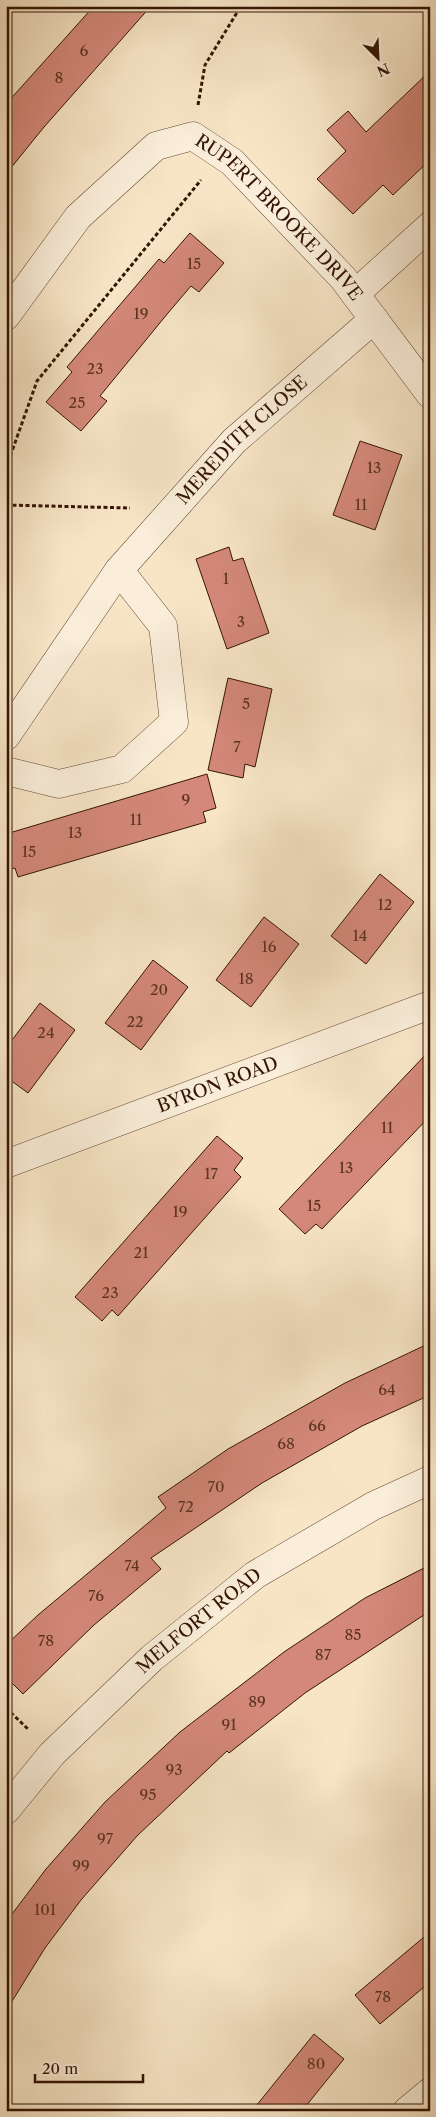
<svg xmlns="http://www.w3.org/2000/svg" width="436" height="2117" font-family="'Libre Caslon Text',serif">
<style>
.building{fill:#d48879;stroke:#341504}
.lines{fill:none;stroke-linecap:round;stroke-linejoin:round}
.minor-casing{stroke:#654934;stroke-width:29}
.path{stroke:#341504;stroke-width:3;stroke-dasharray:4 2.5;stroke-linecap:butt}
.minor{stroke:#faeeda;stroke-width:28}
.labels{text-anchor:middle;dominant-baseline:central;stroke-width:4.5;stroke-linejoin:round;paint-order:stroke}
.number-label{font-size:15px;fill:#5c3221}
.street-label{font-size:18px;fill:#341504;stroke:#faeeda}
</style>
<rect width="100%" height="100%" fill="#f7e5c6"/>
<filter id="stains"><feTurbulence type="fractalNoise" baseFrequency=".004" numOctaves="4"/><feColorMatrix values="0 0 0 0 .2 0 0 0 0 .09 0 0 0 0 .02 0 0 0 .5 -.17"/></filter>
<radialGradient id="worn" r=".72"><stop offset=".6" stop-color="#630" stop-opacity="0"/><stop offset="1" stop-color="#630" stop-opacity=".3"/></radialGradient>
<!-- building -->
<path class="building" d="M94,6h57l-107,121 -38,47v-70z
M430,71v89l-37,35 -10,-10 -30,29 -36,-35 29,-28 -19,-21 21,-19 18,21z
M190,233l34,30 -25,29 -8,-6 -23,27 -68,83 7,5 -26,30 -35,-29 26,-30 -5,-5 92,-108 5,4z
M360,441l42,14 -27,75 -42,-15z
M229,547l4,14 10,-3 26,75 -42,16 -31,-90z
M228,678l44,11 -17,78 -10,-3 -2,14 -35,-8z
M207,774l9,34 -13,4 3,10 -188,55 -3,-9 -9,3v-37z
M380,874l34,28 -48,62 -35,-28z
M264,917l35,27 -48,63 -35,-27z
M153,960l35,27 -47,63 -36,-27z
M40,1003l35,27 -47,63 -22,-16v-29z
M430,1050v66l-108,113 -6,-5 -11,10 -26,-25z
M217,1136l26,22 -9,12 7,7 -123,139 -6,-6 -10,11 -27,-24z
M430,1343v52l-68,31 -100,57 -111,75 10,11 -67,56 -71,69 -17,-17v-32l32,-30 128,-107 -8,-11 70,-48 117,-66z
M430,1565v46l-125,82 -76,60 -2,-2 -90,85 -56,64 -36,48 -39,63v-89l40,-53 59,-67 75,-70 104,-80 81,-54z
M430,1932v50l-50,42 -25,-29z
M314,2034l30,25 -26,32 -16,20h-50z"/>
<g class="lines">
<defs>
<g id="minor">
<path d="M355,294l75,-68"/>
<path id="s1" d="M6,316l72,-99 78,-71 37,-10 39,26 111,116 87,116"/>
<path id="s2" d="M6,736l113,-166 115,-129 140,-122"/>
<path d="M6,771l53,13 63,-15 52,-47 -11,-96 -44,-56"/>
<path id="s3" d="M6,1164l424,-159"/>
<path id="s4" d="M6,1810l46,-56 100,-96 103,-83 118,-69 57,-26"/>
<path d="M407,2111l23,-19"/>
</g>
</defs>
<!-- minor casing -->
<use href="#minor" class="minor-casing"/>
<!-- path -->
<path class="path" d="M198,105l7,-40 36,-59
M6,468l31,-87 164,-201
M6,505l124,3
M6,1708l23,22"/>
<!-- minor -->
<use href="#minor" class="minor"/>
</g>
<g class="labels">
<!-- number labels -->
<g class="number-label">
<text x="84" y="50">6</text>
<text x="59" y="77">8</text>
<text x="194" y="263">15</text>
<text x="141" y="313">19</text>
<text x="95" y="368">23</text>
<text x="77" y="402">25</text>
<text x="374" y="467">13</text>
<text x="361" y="504">11</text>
<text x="226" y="578">1</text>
<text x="241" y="621">3</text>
<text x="246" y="703">5</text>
<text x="237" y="746">7</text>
<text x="186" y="799">9</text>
<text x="136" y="819">11</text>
<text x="75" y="832">13</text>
<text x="29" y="851">15</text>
<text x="385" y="904">12</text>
<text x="360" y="935">14</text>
<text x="269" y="946">16</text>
<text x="246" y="978">18</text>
<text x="159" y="989">20</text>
<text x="135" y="1021">22</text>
<text x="46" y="1032">24</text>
<text x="387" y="1127">11</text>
<text x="346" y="1167">13</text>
<text x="211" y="1173">17</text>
<text x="314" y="1205">15</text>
<text x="180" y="1211">19</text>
<text x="141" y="1252">21</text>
<text x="110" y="1292">23</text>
<text x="387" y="1389">64</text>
<text x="317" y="1425">66</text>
<text x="286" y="1443">68</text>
<text x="216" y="1486">70</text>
<text x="186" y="1506">72</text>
<text x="132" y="1565">74</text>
<text x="96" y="1595">76</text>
<text x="353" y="1634">85</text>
<text x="46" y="1640">78</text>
<text x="323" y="1654">87</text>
<text x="257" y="1701">89</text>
<text x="229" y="1724">91</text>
<text x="174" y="1769">93</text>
<text x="148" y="1794">95</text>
<text x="105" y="1838">97</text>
<text x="81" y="1865">99</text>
<text x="45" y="1909">101</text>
<text x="383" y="1996">78</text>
<text x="316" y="2063">80</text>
</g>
<!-- street labels -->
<g class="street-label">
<text stroke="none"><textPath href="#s1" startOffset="385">RUPERT BROOKE DRIVE</textPath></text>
<text stroke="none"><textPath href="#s2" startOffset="380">MEREDITH CLOSE</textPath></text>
<text stroke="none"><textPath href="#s3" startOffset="226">BYRON ROAD</textPath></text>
<text stroke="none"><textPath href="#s4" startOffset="271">MELFORT ROAD</textPath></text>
</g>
</g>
<!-- margin -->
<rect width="436" height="2117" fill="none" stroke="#f7e5c6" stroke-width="25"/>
<rect x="8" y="8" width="421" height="2102" fill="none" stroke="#341504" stroke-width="2.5"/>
<rect x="12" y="12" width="411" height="2092" fill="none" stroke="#341504"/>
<!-- north arrow -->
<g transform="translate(378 58) rotate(156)" stroke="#faeeda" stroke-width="4" paint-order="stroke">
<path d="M0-4L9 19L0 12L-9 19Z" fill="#341504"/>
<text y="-8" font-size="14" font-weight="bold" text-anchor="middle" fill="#341504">N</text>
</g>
<!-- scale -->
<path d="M35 2074v8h108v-8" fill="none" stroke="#341504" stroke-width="2.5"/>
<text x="42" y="2074" font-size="15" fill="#341504" stroke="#faeeda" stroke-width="4" paint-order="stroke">20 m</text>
<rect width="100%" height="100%" filter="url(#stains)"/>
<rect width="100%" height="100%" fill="url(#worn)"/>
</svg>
